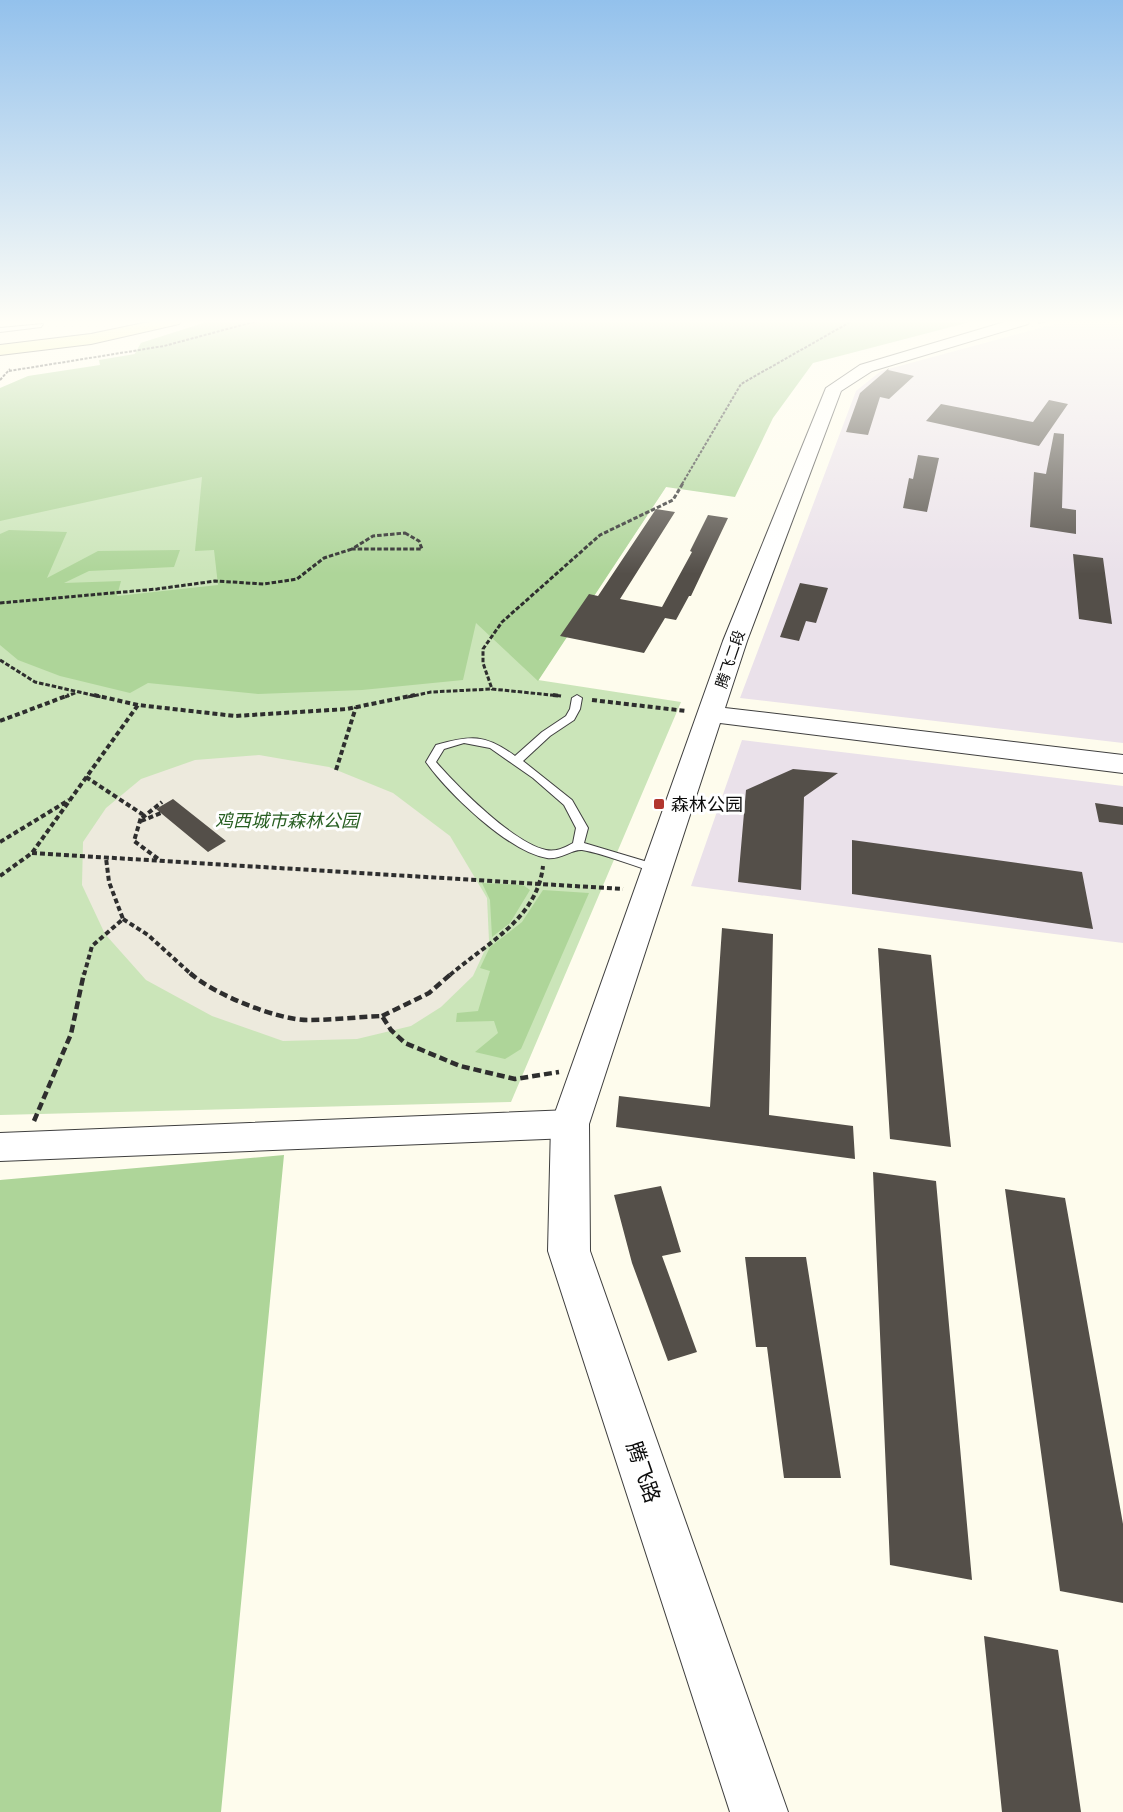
<svg xmlns="http://www.w3.org/2000/svg" width="1123" height="1812" font-family="'IBM Plex Serif','Noto Sans SC',serif">
<style>
.industrial{fill:#eae1ea}
.green{fill:#cbe5b9}
.forest{fill:#aed599}
.plaza{fill:#edeadd}
.building{fill:#544f49}
.lines{fill:none;stroke-linecap:round;stroke-linejoin:round}
.service-casing{stroke:#3f3f3f;stroke-width:2}
.minor-casing{stroke:#3f3f3f;stroke-width:2}
.tertiary-casing{stroke:#3f3f3f;stroke-width:2}
.secondary-casing{stroke:#2e2e2e;stroke-width:2}
.path-far3{stroke:#2e2e2e;stroke-width:2;stroke-dasharray:3 1.5;stroke-linecap:butt}
.path-far2{stroke:#2e2e2e;stroke-width:3;stroke-dasharray:4.5 2;stroke-linecap:butt}
.path-far1{stroke:#2e2e2e;stroke-width:4;stroke-dasharray:5 3;stroke-linecap:butt}
.path{stroke:#2e2e2e;stroke-width:4.5;stroke-dasharray:8 4;stroke-linecap:butt}
.service{fill:#fff;fill-rule:evenodd}
.minor{fill:#fff;fill-rule:evenodd}
.tertiary{fill:#fff;fill-rule:evenodd}
.secondary{fill:#f9f9ac;fill-rule:evenodd}
.poi-dot{fill:#b2362e;stroke:#fff;stroke-width:2}
.labels{text-anchor:middle;dominant-baseline:central;stroke-width:6;stroke-linejoin:round;paint-order:stroke}
.far-street-label{font-size:15px;fill:#0c0c0c;stroke:#fff}
.poi-label{font-size:18px;fill:#0c0c0c;stroke:#fff;text-anchor:start}
.park-label{font-size:18px;font-style:italic;fill:#285f22;stroke:#fff}
.near-street-label{font-size:21px;fill:#0c0c0c;stroke:#fff}
</style>
<rect width="100%" height="100%" fill="#fefced"/>
<!-- industrial -->
<path class="industrial" d="M1066,321h57v422l-383,-45 116,-307 25,-20z
M742,740l381,46v157l-432,-57z"/>
<!-- green -->
<path class="green" d="M210,321h363l201,3 -236,356 143,22 -170,400 -511,13v-682l104,-25 37,-65z"/>
<!-- forest -->
<path class="forest" d="M210,321h764l-161,42 -40,55 -38,79 -69,-10 -128,194 -62,-58 -13,57 -101,10 -104,4 -110,-11 -18,10 -70,-17 -42,-16 -18,-15v-111l9,-4 58,2 -20,46 51,-27 82,-1 -6,17 -85,4 -25,12 57,-2 -4,15 101,-11 -4,-35 -19,1 7,-74 -202,44v-133l28,-12 72,-11 -1,-5 36,-6 6,-11z
M482,883l41,2 7,5 -20,33 -18,14 -2,-37z
M543,890l46,3 -68,156 -16,10 -30,-7 23,-19 -4,-12 -38,1 1,-9 21,-2 12,-40 -10,-3 10,-21 32,-25z
M284,1155l-63,657h-221v-632z"/>
<!-- plaza -->
<path class="plaza" d="M259,755l70,12 64,26 57,43 37,62 2,43 -16,35 -32,31 -30,19 -54,13 -74,2 -71,-25 -66,-36 -41,-46 -23,-49 1,-43 23,-34 35,-29 54,-19z"/>
<!-- building -->
<path class="building" d="M889,368l-1,2 26,6 -25,23 -9,-2 -12,38 -22,-3 14,-39z
M1049,400l19,4 -29,42 -113,-25 15,-17 92,18z
M1054,433l10,1 -2,74 14,2v24l-46,-7 4,-55 12,2z
M918,455l21,3 -12,54 -24,-4 6,-30 4,1z
M656,509l19,3 -55,87 42,8 30,-55 -2,-1 18,-36 20,3 -37,78h-2l-13,24 -11,-2 -21,35 -84,-17 29,-42 9,2z
M1073,554l30,4 9,66 -33,-5z
M800,583l28,5 -12,35 -10,-2 -7,20 -19,-4z
M793,769l45,4 -34,24 -3,93 -63,-8 8,-92z
M173,799l53,42 -18,11 -52,-43z
M1095,803l28,4v18l-24,-3z
M852,840l230,32 11,57 -241,-35z
M722,928l51,6 -4,181 84,11 2,33 -239,-32 3,-31 91,11z
M878,948l53,7 20,192 -61,-8z
M873,1172l63,9 36,399 -82,-15z
M661,1186l20,66 -19,4 35,96 -29,9 -36,-98 -18,-68z
M1005,1189l60,9 58,326v79l-63,-12z
M745,1257h61l35,221h-57l-17,-131h-11z
M984,1636l74,14 23,162h-79z"/>
<g class="lines">
<defs>
<path id="service" d="M43,324l-2,3 -41,5v-4z
M577,695l5,3 -2,11 -6,11 -24,16 -27,25 49,39 16,28 -4,15 77,23 2,3 -2,3 -4,1c-23,-7 -52,-19 -75,-23 -10,-1 -22,10 -35,8 -38,-6 -99,-65 -121,-96l10,-17c35,-10 49,-11 79,11l27,-24 24,-16 4,-7 2,-11zM464,743l26,5 43,30 31,27 12,23 -3,15c-9,5 -17,9 -27,7 -33,-7 -88,-63 -110,-88l8,-13z"/>
<path id="minor" d="M570,1110l11,4 4,10 -4,10 -11,4 -570,23v-28z"/>
<path id="tertiary" d="M1008,321h22l-2,3 -156,47 -31,20 -94,250 -22,67 398,47v18l-403,-50 -131,401 1,127 198,561h-58l-182,-561 3,-127 172,-483 103,-253 34,-23z"/>
<path id="secondary" d="M153,321h28l-2,3 -88,20 -91,11v-10l91,-11z"/>
</defs>
<!-- service casing -->
<use href="#service" class="service-casing"/>
<!-- minor casing -->
<use href="#minor" class="minor-casing"/>
<!-- tertiary casing -->
<use href="#tertiary" class="tertiary-casing"/>
<!-- secondary casing -->
<use href="#secondary" class="secondary-casing"/>
<!-- path-far3 -->
<path class="path-far3" d="M1038,323l8,-2
M9,371l155,-25 93,-25
M0,380l10,-11
M682,484l59,-100 111,-63"/>
<!-- path-far2 -->
<path class="path-far2" d="M405,533l14,8 3,8h-70l21,-13z
M0,603l157,-14 58,-8 49,3 33,-5 27,-21 28,-9
M0,660l35,22 66,15
M561,696l-69,-7 -9,-26v-14l19,-27 98,-87 73,-35 10,-17
M65,697l12,-5
M408,697l23,-5 61,-3"/>
<!-- path-far1 -->
<path class="path-far1" d="M94,695l44,10 97,11 112,-7 68,-14
M553,695l8,1
M592,700l94,11
M0,721l69,-26
M336,770l20,-63
M86,777l56,37 -8,27 27,20
M142,818l20,-16
M141,821l20,-8
M0,842l69,-42
M32,853l591,36
M0,876l32,-23 106,-148
M123,919l25,16 44,40
M84,975l8,-29 31,-27 -14,-37 -3,-24
M450,975c37,-32 87,-56 93,-109"/>
<!-- path -->
<path class="path" d="M190,973c23,21 87,47 118,47 25,0 50,-3 74,-4l9,14 14,13 55,23 55,13 44,-7
M382,1016l47,-23 23,-20
M34,1121l37,-87 13,-61"/>
<!-- service -->
<use href="#service" class="service"/>
<!-- minor -->
<use href="#minor" class="minor"/>
<!-- tertiary -->
<use href="#tertiary" class="tertiary"/>
<!-- secondary -->
<use href="#secondary" class="secondary"/>
</g>
<!-- sky -->
<linearGradient id="sky" x2="0" y2="1"><stop stop-color="#93c1ec"/><stop offset="0.56" stop-color="#fffef7"/><stop offset="1" stop-color="#fffef7" stop-opacity="0"/></linearGradient>
<rect width="1123" height="574" fill="url(#sky)"/>
<!-- markers -->
<rect class="poi-dot" x="653" y="798" width="12" height="12" rx="3"/>
<g class="labels">
<!-- far-street labels -->
<g class="far-street-label">
<text transform="translate(730 659) rotate(-71)">腾飞二段</text>
</g>
<!-- poi labels -->
<g class="poi-label">
<text x="671" y="804">森林公园</text>
</g>
<!-- park labels -->
<g class="park-label">
<text x="287" y="820">鸡西城市森林公园</text>
</g>
<!-- near-street labels -->
<g class="near-street-label">
<text transform="translate(644 1472) rotate(71)">腾飞路</text>
</g>
</g>
</svg>
